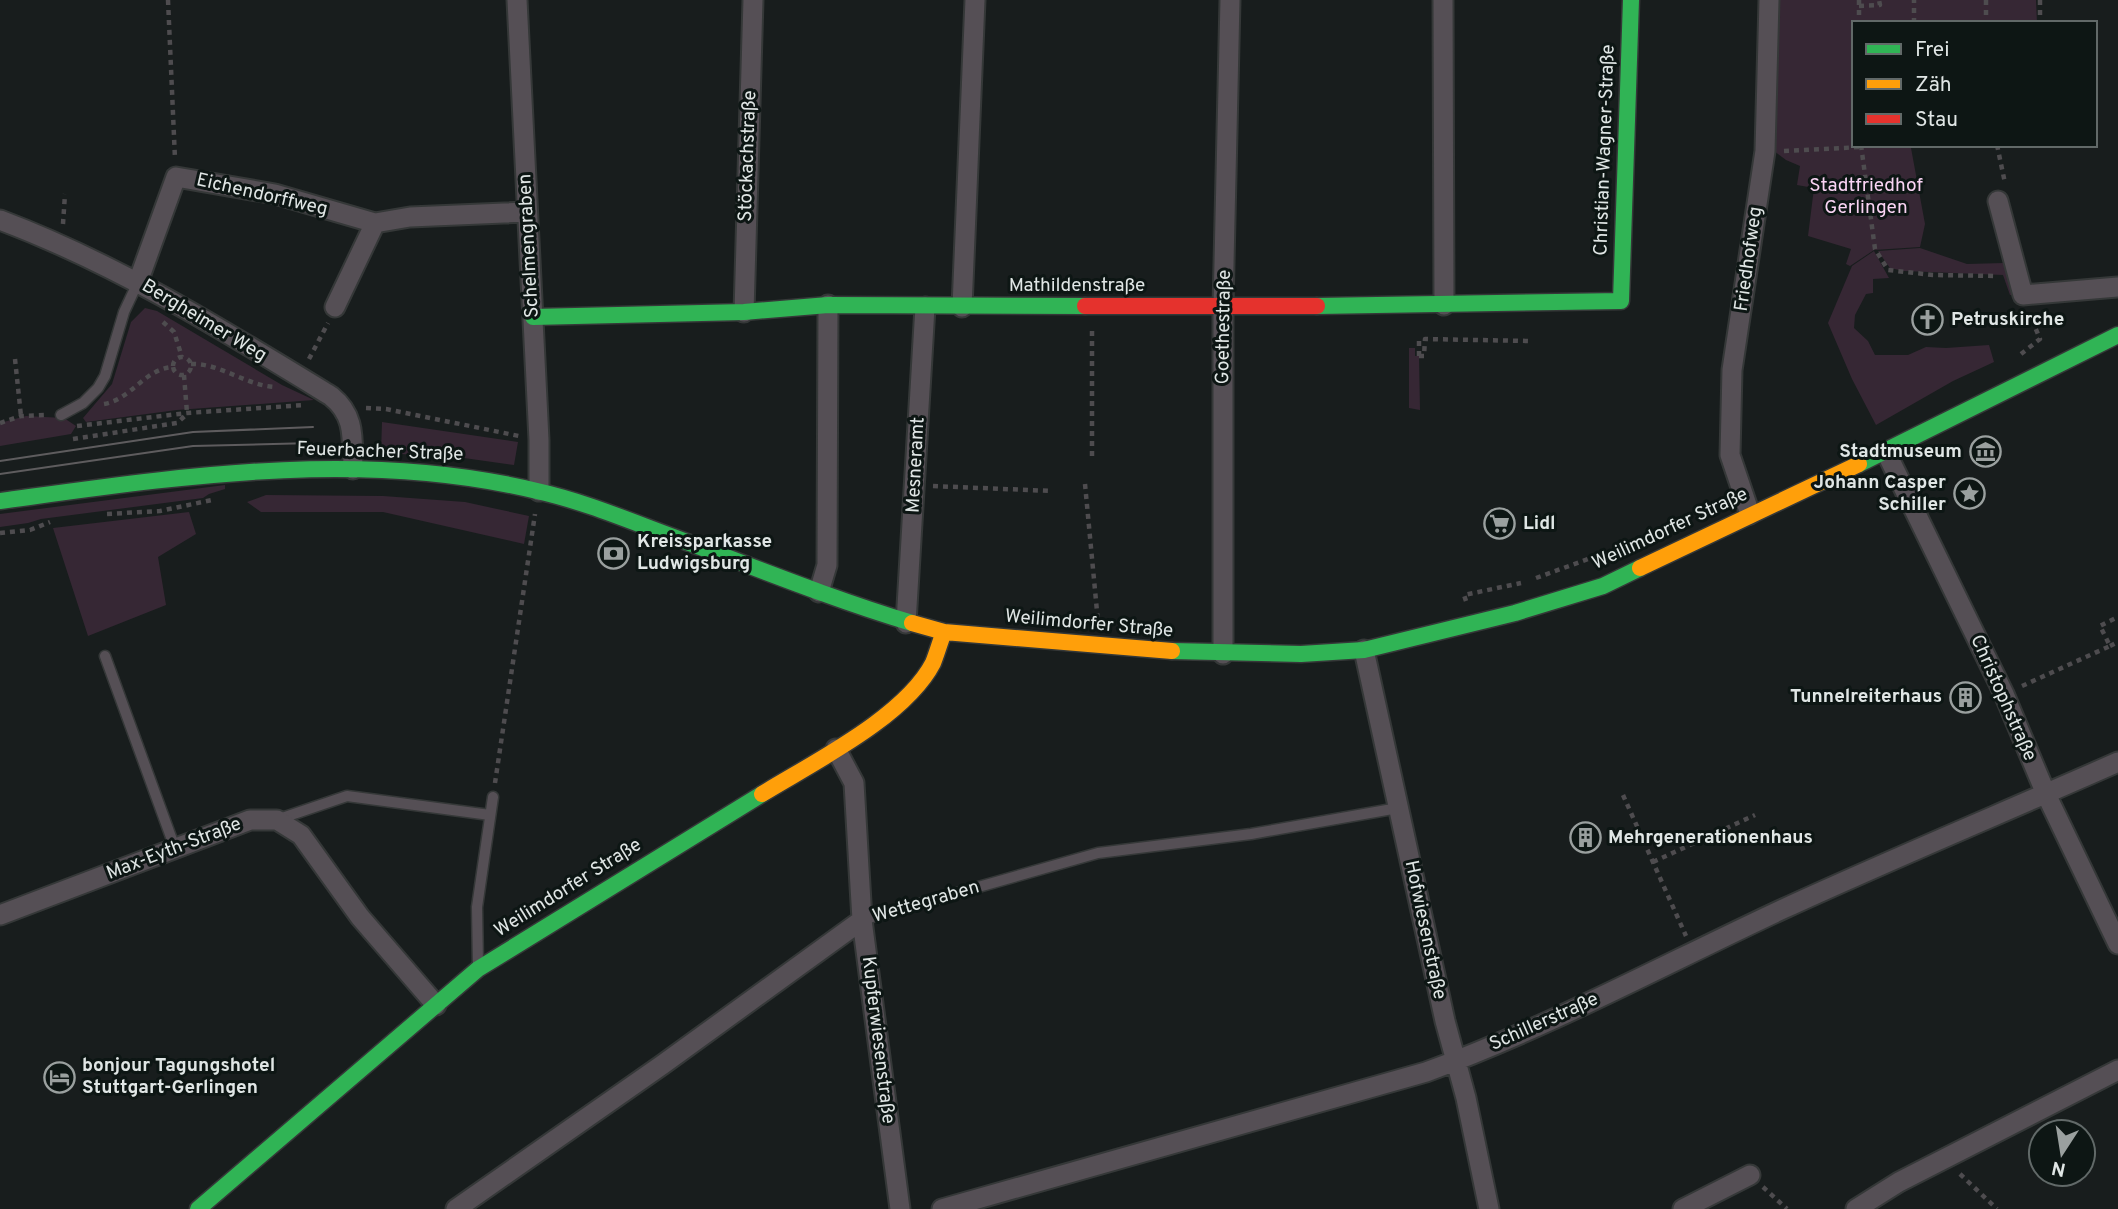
<svg xmlns="http://www.w3.org/2000/svg" width="2118" height="1209" font-family="Overpass,sans-serif">
<style>
.green{fill:#362734}
.lines{fill:none;stroke-linecap:round;stroke-linejoin:round}
.lane-casing{stroke:#353838;stroke-width:13}
.street-casing{stroke:#353838;stroke-width:23}
.fast-casing{stroke:#353838;stroke-width:19}
.slow-casing{stroke:#353838;stroke-width:19}
.jam-casing{stroke:#353838;stroke-width:19}
.path{stroke:#4e4c4f;stroke-width:4.5;stroke-dasharray:5 5;stroke-linecap:butt}
.lane{stroke:#554f55;stroke-width:10}
.street{stroke:#554f55;stroke-width:19}
.fast{stroke:#30b455;stroke-width:16}
.slow{stroke:#ff9f0a;stroke-width:16}
.jam{stroke:#e5322d;stroke-width:16}
.tram{stroke:#5e5c5e;stroke-width:2}
.labels{text-anchor:middle;dominant-baseline:central;stroke-width:6;stroke-linejoin:round;paint-order:stroke}
.street-label{font-size:19px;fill:#e0e6e5;stroke:#0d1614}
.park-label{font-size:19px;fill:#fad4f4;stroke:#0d1614}
.poi-label{font-size:19px;font-weight:bold;fill:#e0e6e5;stroke:#0d1614;text-anchor:start}
</style>
<rect width="100%" height="100%" fill="#181d1d"/>
<!-- green -->
<path class="green" d="M1776,0h260l1,23h-183v122h69l-12,3 14,76 -5,23 -46,3 -24,16 -4,-2 5,-15 -43,-13 6,-48 -17,-3 3,-19 -14,-6 -12,-9z
M1920,248l47,16 37,-1 11,32h-5l-7,-20 -99,-4 -14,-3 -12,-17z
M1874,251l15,27 -16,1v14l-7,1 -11,21 -1,13 14,13 7,14h33l18,-8 20,1 43,-3 5,17 -41,19 -77,44 -24,-46 -24,-56 24,-57z
M145,308l12,3 125,74 32,15 -137,10 -91,12 -3,-4 29,-34 19,-62z
M1409,348h6v8h4l1,54 -11,-2z
M26,416l38,2 12,8 -5,8 -71,12v-23z
M382,422l136,20 -4,23 -57,-8 -76,-4z
M225,485v4l-16,5 -6,4 -162,21 -13,4 -28,4v-13z
M266,495l117,1 82,6 64,14 -5,28 -141,-32h-122l-14,-10z
M189,512l7,22 -38,23 8,48 -78,31 -35,-108z"/>
<g class="lines">
<defs>
<path id="lane" d="M61,415l22,-12 15,-15 7,-12 19,-64 14,-30
M105,656l70,192
M279,819l68,-23 143,19
M862,920l236,-67 153,-19 147,-26
M478,965l-1,-58 16,-110"/>
<path id="street" d="M517,0l22,440v51
M1443,0l1,305
M1998,201l25,94 95,-8
M0,220c117,44 225,111 331,176 25,20 21,43 22,73
M375,223l35,-6 116,-5
M138,282l38,-105 99,17 100,29 -40,84
M962,307l13,-307
M744,312l9,-312
M1886,452l118,242 42,100 72,150
M1750,514l-20,-59 2,-85 33,-219 4,-151
M819,592l8,-27 1,-260
M906,623l19,-316
M1364,650l81,371 21,77 23,111
M1223,654v-347l7,-307
M836,749l18,34 8,137 38,289
M0,915l250,-95h27l24,15 59,82 76,88
M456,1209l206,-144 200,-145
M942,1209l484,-137c123,-45 239,-108 357,-163 111,-51 224,-98 335,-147
M1683,1209l67,-34
M1856,1209l43,-27 219,-112"/>
<path id="fast" d="M1317,306l304,-5 10,-301
M533,317l211,-5 84,-7 257,1
M1859,464l259,-129
M0,501c177,-24 360,-53 537,-10 45,10 88,28 131,44 81,30 161,63 244,88
M1172,651l129,3 63,-4 151,-37 88,-27 37,-18
M198,1209l280,-240 284,-175"/>
<path id="slow" d="M1640,568l219,-104
M912,623l32,9 228,19
M762,794c52,-32 143,-77 171,-131 4,-10 7,-21 11,-31"/>
<path id="jam" d="M1085,306h232"/>
</defs>
<!-- lane casing -->
<use href="#lane" class="lane-casing"/>
<!-- street casing -->
<use href="#street" class="street-casing"/>
<!-- fast casing -->
<use href="#fast" class="fast-casing"/>
<!-- slow casing -->
<use href="#slow" class="slow-casing"/>
<!-- jam casing -->
<use href="#jam" class="jam-casing"/>
<!-- path -->
<path class="path" d="M168,0l7,159
M1859,0v23
M1986,0v23
M2040,0v23
M1859,6l21,-1 -1,-5
M1914,23v-23
M1861,145l14,104 13,21 45,5 65,1
M1997,145l8,38
M1784,151l77,-4
M63,224l2,-30
M163,322l11,10 8,25
M2021,354l19,-15 -10,-24
M1419,356h5l1,-17 105,2
M1419,356v-18
M173 366a9 9 0 1 1 18 0a9 9 0 1 1-18 0Z
M15,359l6,57
M309,359l19,-36
M191,364c30,-1 55,22 85,23
M184,375l3,38
M104,404c28,-5 40,-35 69,-37
M366,408l20,1 133,27
M0,423l21,-7 26,-1
M77,426l110,-13 118,-8
M73,439l104,-16 10,-9
M1092,456v-127
M1085,484l13,138
M933,486l119,5
M107,514l53,-3 52,-11
M0,533l30,-3 20,-8
M1536,578l77,-28
M1466,601l-2,-6 57,-12
M2110,646l8,-4
M2022,686l88,-40 -10,-20 18,-9
M495,783l40,-269
M1623,795l63,141
M1653,862l102,-47
M1960,1174l37,35
M1763,1187l24,22"/>
<!-- lane -->
<use href="#lane" class="lane"/>
<!-- street -->
<use href="#street" class="street"/>
<!-- fast -->
<use href="#fast" class="fast"/>
<!-- slow -->
<use href="#slow" class="slow"/>
<!-- jam -->
<use href="#jam" class="jam"/>
<!-- tram -->
<path class="tram" d="M0,461l193,-29 120,-5
M0,474l193,-28 120,-3"/>
</g>
<!-- icons -->
<defs>
<symbol id="church-ring" viewBox="-11 -11 22 22"><circle r="9.5" fill="#0d1614" stroke="#9aa09f" stroke-width="1.5"/><path d="M-1.2-6h2.4v3.5h3.3v2.4h-3.3V6h-2.4V-.1h-3.3v-2.4h3.3Z" fill="#9aa09f"/></symbol>
<symbol id="museum-ring" viewBox="-11 -11 22 22"><circle r="9.5" fill="#0d1614" stroke="#9aa09f" stroke-width="1.5"/><path d="M0-6L6-3V-2H-6V-3ZM-5-1h2V3h-2ZM-1-1h2V3h-2ZM3-1h2V3H3ZM-6 4H6V6H-6Z" fill="#9aa09f"/></symbol>
<symbol id="sight-ring" viewBox="-11 -11 22 22"><circle r="9.5" fill="#0d1614" stroke="#9aa09f" stroke-width="1.5"/><path d="M0-6L1.8-2.2L6-1.7L2.9 1.2L3.7 5.4L0 3.3L-3.7 5.4L-2.9 1.2L-6-1.7L-1.8-2.2Z" fill="#9aa09f"/></symbol>
<symbol id="supermarket-ring" viewBox="-11 -11 22 22"><circle r="9.5" fill="#0d1614" stroke="#9aa09f" stroke-width="1.5"/><path d="M-6-5.5h2.5l.6 2H6L4.5 2H-2.5L-4.4-4H-6ZM-1.5 3.2a1.3 1.3 0 1 0 .1 0ZM3 3.2a1.3 1.3 0 1 0 .1 0Z" fill="#9aa09f"/></symbol>
<symbol id="bank-ring" viewBox="-11 -11 22 22"><circle r="9.5" fill="#0d1614" stroke="#9aa09f" stroke-width="1.5"/><path d="M-6-4H6V4H-6ZM0-2.3a2.3 2.3 0 1 0 0 4.6a2.3 2.3 0 1 0 0-4.6Z" fill="#9aa09f"/></symbol>
<symbol id="building-ring" viewBox="-11 -11 22 22"><circle r="9.5" fill="#0d1614" stroke="#9aa09f" stroke-width="1.5"/><path d="M-4-6H4V6H1V3H-1V6H-4ZM-2.5-4.3h1.7v1.8h-1.7ZM.8-4.3h1.7v1.8H.8ZM-2.5-1h1.7V.8h-1.7ZM.8-1h1.7V.8H.8Z" fill="#9aa09f"/></symbol>
<symbol id="hotel-ring" viewBox="-11 -11 22 22"><circle r="9.5" fill="#0d1614" stroke="#9aa09f" stroke-width="1.5"/><path d="M-6-4.5h1.5V1H6V5H4.5V3h-9V5H-6ZM-4 0a1.8 1.8 0 1 1 3.6 0ZM.5 0V-2.5h3Q6-2.5 6 0Z" fill="#9aa09f"/></symbol>
</defs>
<g fill-rule="evenodd">
<use href="#church-ring" x="1910" y="302" width="35" height="35"/>
<use href="#museum-ring" x="1968" y="434" width="35" height="35"/>
<use href="#sight-ring" x="1952" y="476" width="35" height="35"/>
<use href="#supermarket-ring" x="1482" y="506" width="35" height="35"/>
<use href="#bank-ring" x="596" y="536" width="35" height="35"/>
<use href="#building-ring" x="1948" y="680" width="35" height="35"/>
<use href="#building-ring" x="1568" y="820" width="35" height="35"/>
<use href="#hotel-ring" x="42" y="1060" width="35" height="35"/>
</g>
<g class="labels">
<!-- street labels -->
<g class="street-label">
<text transform="translate(1605 150) rotate(-88)">Christian-Wagner-Straße</text>
<text transform="translate(748 156) rotate(-88)">Stöckachstraße</text>
<text transform="translate(262 195) rotate(13)">Eichendorffweg</text>
<text transform="translate(529 246) rotate(-93)">Schelmengraben</text>
<text transform="translate(1749 259) rotate(-82)">Friedhofweg</text>
<text x="1077" y="286">Mathildenstraße</text>
<text transform="translate(204 321) rotate(31)">Bergheimer Weg</text>
<text transform="translate(1224 327) rotate(-89)">Goethestraße</text>
<text transform="translate(380 452) rotate(2)">Feuerbacher Straße</text>
<text transform="translate(916 465) rotate(-87)">Mesneramt</text>
<text transform="translate(1670 529) rotate(-25)">Weilimdorfer Straße</text>
<text transform="translate(1089 624) rotate(5)">Weilimdorfer Straße</text>
<text transform="translate(2003 698) rotate(66)">Christophstraße</text>
<text transform="translate(174 849) rotate(-21)">Max-Eyth-Straße</text>
<text transform="translate(568 888) rotate(-32)">Weilimdorfer Straße</text>
<text transform="translate(926 902) rotate(-16)">Wettegraben</text>
<text transform="translate(1425 930) rotate(78)">Hofwiesenstraße</text>
<text transform="translate(1544 1022) rotate(-24)">Schillerstraße</text>
<text transform="translate(878 1040) rotate(83)">Kupferwiesenstraße</text>
</g>
<!-- park labels -->
<g class="park-label">
<text x="1866" y="186">Stadtfriedhof<tspan x="1866" dy="22">Gerlingen</tspan></text>
</g>
<!-- poi labels -->
<g class="poi-label">
<text x="1951" y="320">Petruskirche</text>
<text x="1962" y="452" text-anchor="end">Stadtmuseum</text>
<text x="1946" y="483" text-anchor="end">Johann Casper<tspan x="1946" dy="22">Schiller</tspan></text>
<text x="1523" y="524">Lidl</text>
<text x="637" y="542">Kreissparkasse<tspan x="637" dy="22">Ludwigsburg</tspan></text>
<text x="1942" y="697" text-anchor="end">Tunnelreiterhaus</text>
<text x="1608" y="838">Mehrgenerationenhaus</text>
<text x="82" y="1066">bonjour Tagungshotel<tspan x="82" dy="22">Stuttgart-Gerlingen</tspan></text>
</g>
</g>
<!-- legend -->
<rect x="1852" y="21" width="245" height="126" fill="#0d1614" stroke="#616968" stroke-width="2"/>
<rect x="1866" y="44" width="35" height="10" fill="#30b455" stroke="#616968" stroke-width="2"/>
<text x="1915" y="56" font-size="21" fill="#e0e6e5">Frei</text>
<rect x="1866" y="79" width="35" height="10" fill="#ff9f0a" stroke="#616968" stroke-width="2"/>
<text x="1915" y="91" font-size="21" fill="#e0e6e5">Zäh</text>
<rect x="1866" y="114" width="35" height="10" fill="#e5322d" stroke="#616968" stroke-width="2"/>
<text x="1915" y="126" font-size="21" fill="#e0e6e5">Stau</text>
<!-- north arrow -->
<g transform="translate(2062 1153) rotate(192)"><circle r="33" fill="#0d1614" stroke="#616968" stroke-width="2"/>
<path d="M0-5L12 26L0 18L-12 26Z" fill="#9aa09f"/>
<text y="-10" font-size="19" font-weight="bold" text-anchor="middle" fill="#e0e6e5">N</text>
</g>
</svg>
